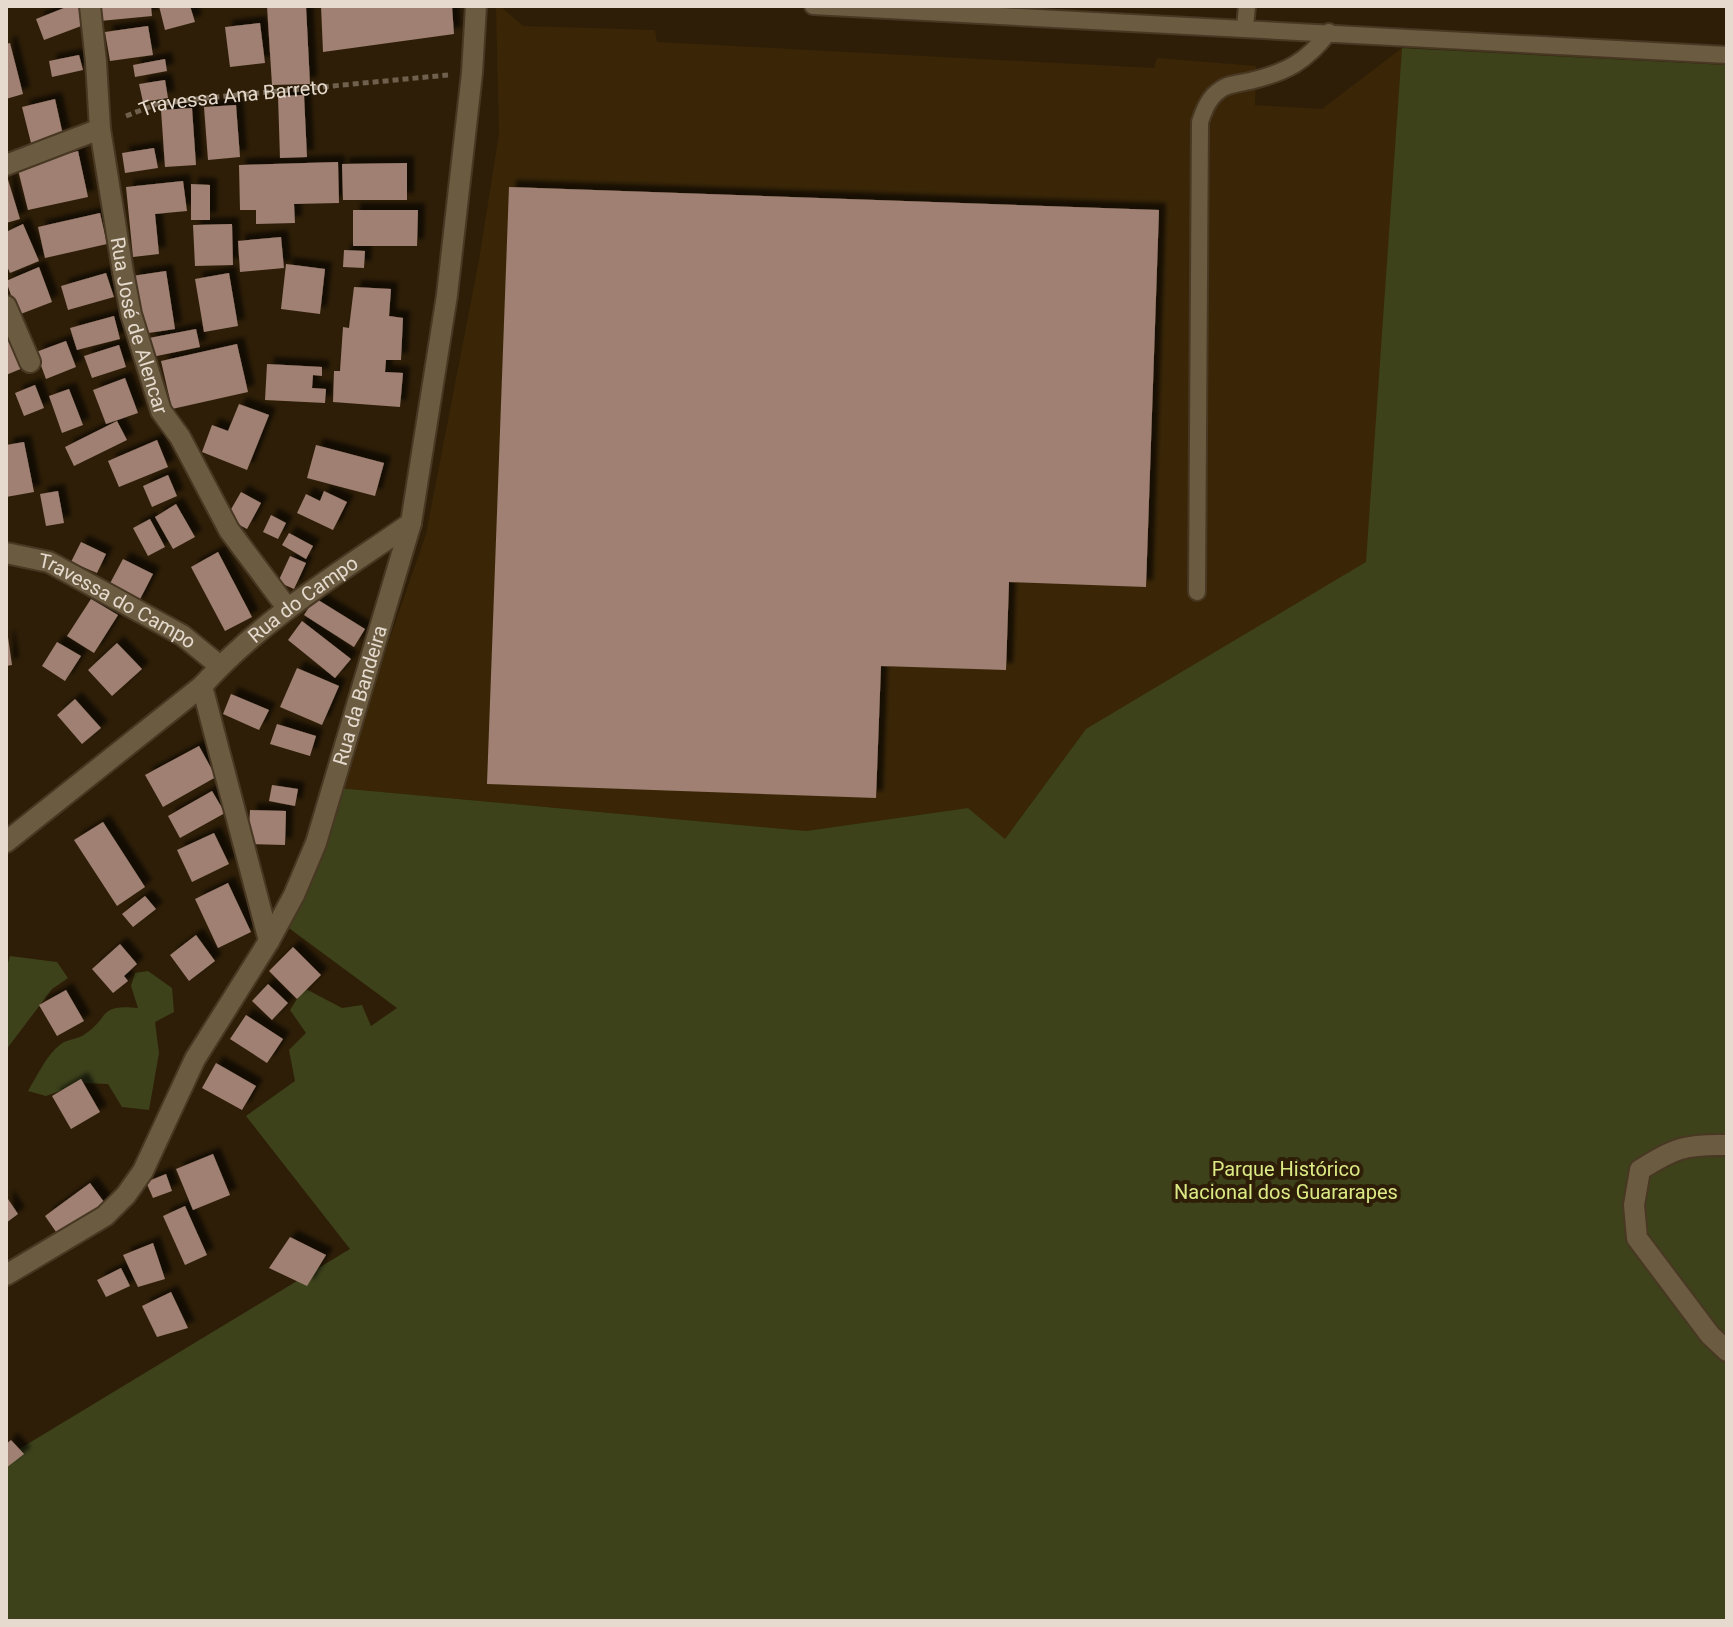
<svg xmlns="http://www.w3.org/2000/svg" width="1733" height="1627" font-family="Roboto,sans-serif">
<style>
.built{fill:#3a2607}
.green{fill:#3d421b}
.building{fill:#9f8073;filter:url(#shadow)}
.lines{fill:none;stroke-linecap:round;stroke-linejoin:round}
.lane-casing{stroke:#483823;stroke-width:20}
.street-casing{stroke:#483823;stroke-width:24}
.path{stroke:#6e604c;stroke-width:5;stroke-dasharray:6 4;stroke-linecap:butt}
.lane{stroke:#6a5b41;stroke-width:16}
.street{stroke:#6a5b41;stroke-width:20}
.labels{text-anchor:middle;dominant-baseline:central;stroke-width:8;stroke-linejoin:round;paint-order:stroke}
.street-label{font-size:20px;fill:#e5dacd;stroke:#2e1e07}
.park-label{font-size:20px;fill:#dcea85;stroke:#2e1e07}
</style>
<defs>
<filter id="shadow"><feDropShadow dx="7" dy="-7" stdDeviation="2" flood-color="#0009"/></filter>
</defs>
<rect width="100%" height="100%" fill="#2e1e07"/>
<!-- built -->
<path class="built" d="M496,6h4l23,20 132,4 2,12 497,26 3,-10 99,8 -1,39 67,4 80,-61 -16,539 -300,142 -81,110 -37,-31 -162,23 -468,-43 88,-254 53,-274 20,-126z"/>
<!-- green -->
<path class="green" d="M1402,48l325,17v1556h-1721v-164l344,-208 -104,-133 49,-35 -6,-31 17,-17 -16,-23 14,-22 38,20 20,-3 9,21 26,-18 -115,-85 56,-135 468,43 162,-23 37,31 81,-110 280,-167z
M10,956l47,6 11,16 -16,11 -46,61v-81z
M148,971l24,17 2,24 -19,10 4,31 -10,57 -27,-3 -14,-23 -27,-1 -35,13 -18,-5c9,-15 19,-37 33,-47 7,-5 18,-5 24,-10 25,-16 12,-30 53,-26l-7,-22 4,-13z"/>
<!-- building -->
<path class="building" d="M69,6h9l6,19 -40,15 -8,-21z
M99,6h52l1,10 -52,5z
M159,6h31l5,16 -30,8z
M267,6h39l4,78 -38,1z
M321,6h131l2,28 -131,18z
M260,23l5,40 -35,4 -5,-40z
M148,26l5,29 -43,6 -5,-29z
M10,43l13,51 -17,5v-55z
M79,55l4,15 -31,7 -3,-16z
M165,59l2,12 -32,6 -2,-12z
M165,80l3,18 -25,4 -4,-18z
M304,95l3,62 -27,1 -2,-62z
M55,99l8,36 -32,8 -9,-36z
M236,105l4,52 -32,3 -4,-53z
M192,108l4,57 -31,2 -4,-57z
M154,148l4,20 -33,5 -3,-20z
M78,151l10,46 -60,13 -11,-44z
M338,162l1,41 -45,1 1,19 -39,1v-14h-16l-1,-45z
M407,163v37h-64l-1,-36z
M6,173l14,46 -14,4z
M183,181l4,30 -32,3 4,40 -26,3 -7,-70z
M191,184l19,1v35h-19z
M509,187l650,23 -13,377 -137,-5 -3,88 -125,-4 -5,132 -389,-14z
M353,210h65l-1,36h-64z
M100,213l7,31 -62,14 -7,-31z
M23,224l16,37 -29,12 -4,-9v-32z
M232,224l1,41 -38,1 -2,-41z
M281,237l3,31 -44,4 -2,-31z
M344,250l21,1 -1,17 -21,-1z
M286,264l39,5 -5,45 -39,-5z
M39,267l13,35 -34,13 -12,-34z
M166,271l9,58 -33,5 -10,-58z
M106,273l8,24 -46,13 -7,-24z
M229,273l9,53 -34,6 -9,-53z
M354,287l37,2 -2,27 14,2 -2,42h-15l-1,12 18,1 -3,34 -67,-5 1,-31h6l3,-44 6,1z
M114,316l6,23 -43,11 -7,-22z
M196,329l4,18 -48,10 -3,-19z
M9,337l14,31 -17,7v-37z
M66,341l10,26 -30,12 -10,-27z
M237,344l11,48 -76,17 -11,-48z
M119,345l7,22 -34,11 -8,-22z
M267,364l55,3v9l-9,-1 -1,13 14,1 -1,14 -60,-3z
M125,378l13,35 -32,11 -13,-34z
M35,385l9,23 -20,8 -9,-23z
M69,389l14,36 -21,8 -13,-37z
M239,404l30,11 -22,55 -45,-18 10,-27 16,6z
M117,421l10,19 -53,26 -9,-19z
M157,440l11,27 -49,20 -11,-26z
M24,442l10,50 -28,5v-52z
M316,445l68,18 -9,33 -68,-18z
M168,475l9,21 -25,11 -9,-21z
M58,491l6,32 -18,3 -6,-32z
M324,491l23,11 -14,28 -36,-17 9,-19 14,7z
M241,492l20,11 -14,26 -21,-11z
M176,504l19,33 -22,12 -18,-32z
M271,515l15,8 -8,16 -15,-7z
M150,519l15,28 -17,9 -15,-28z
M289,533l24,13 -7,13 -24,-14z
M81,542l25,12 -9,19 -26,-11z
M218,552l34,65 -27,14 -34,-64z
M290,556l16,7 -12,26 -16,-7z
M123,559l30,15 -16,31 -30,-16z
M315,598l50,31 -11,18 -50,-32z
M91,599l27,16 -24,38 -27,-17z
M302,621l49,38 -16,19 -47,-38z
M8,637l4,28 -6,1v-28z
M57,642l24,14 -16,25 -23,-15z
M117,643l25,26 -30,27 -24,-26z
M297,668l42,18 -17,39 -42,-18z
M231,694l38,16 -10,20 -36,-16z
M75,699l26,29 -19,16 -25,-29z
M277,724l39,12 -6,20 -40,-12z
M199,746l17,31 -53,30 -18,-32z
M272,785l26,4 -3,17 -26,-5z
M212,791l13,22 -45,25 -12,-22z
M250,810l36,1 -1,34 -37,-1z
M103,822l42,65 -28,19 -43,-66z
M214,833l15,31 -37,18 -15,-32z
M228,883l23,49 -33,16 -23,-49z
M145,896l11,13 -23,18 -11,-13z
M196,935l19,26 -26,20 -19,-26z
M120,944l17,20 -13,12 4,5 -15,12 -21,-24z
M293,947l28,28 -24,24 -28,-28z
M268,984l20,19 -16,17 -20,-19z
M66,990l18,31 -27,15 -18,-31z
M246,1015l37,24 -16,24 -37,-24z
M216,1063l40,23 -14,24 -40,-22z
M81,1079l19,33 -29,17 -19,-33z
M213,1154l17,41 -37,15 -17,-41z
M166,1174l6,17 -19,7 -7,-16z
M90,1183l17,23 -46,33 -16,-23z
M6,1196l12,18 -12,9z
M185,1206l22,49 -22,10 -22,-49z
M290,1237l36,18 -19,31 -38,-18z
M153,1243l12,36 -27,8 -15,-32z
M121,1268l9,18 -24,11 -9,-17z
M171,1292l17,36 -31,9 -15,-31z
M11,1440l13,14 -18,14v-24z"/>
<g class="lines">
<defs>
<path id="lane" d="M813,6l914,49
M1245,27l2,-21
M1197,592l3,-470c4,-12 9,-25 20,-32 7,-6 21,-7 30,-9 37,-9 56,-19 79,-49"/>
<g id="street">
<path id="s2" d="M90,6l6,56 4,67 23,143 8,42 30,97 19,26 49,93 59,79"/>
<path d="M6,165l94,-36"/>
<path d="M6,306l24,56"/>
<path id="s3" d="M6,553l43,9 133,73 38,31"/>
<path d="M202,686l67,255"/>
<path id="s4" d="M6,842l196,-156c59,-66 137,-113 209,-163"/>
<path d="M1727,1145c-41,-1 -53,3 -87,25l-6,35 3,33 73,97 17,16"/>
<path id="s5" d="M6,1275l99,-59 21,-21 17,-24 52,-112 74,-118 25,-46 22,-52 95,-320 36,-228 25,-222 4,-67"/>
</g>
</defs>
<!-- lane casing -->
<use href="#lane" class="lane-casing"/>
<!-- street casing -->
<use href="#street" class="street-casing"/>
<!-- path -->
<path class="path" id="s1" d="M126,116l31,-12 49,-6 242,-23"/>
<!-- lane -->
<use href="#lane" class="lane"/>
<!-- street -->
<use href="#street" class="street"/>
</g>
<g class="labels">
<!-- street labels -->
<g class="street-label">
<text stroke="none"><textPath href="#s1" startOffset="110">Travessa Ana Barreto</textPath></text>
<text stroke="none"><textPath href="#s2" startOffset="324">Rua José de Alencar</textPath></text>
<text stroke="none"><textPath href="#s4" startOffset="384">Rua do Campo</textPath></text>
<text stroke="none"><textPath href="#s3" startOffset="122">Travessa do Campo</textPath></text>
<text stroke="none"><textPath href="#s5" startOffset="700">Rua da Bandeira</textPath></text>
</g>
<!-- park labels -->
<g class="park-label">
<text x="1286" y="1169">Parque Histórico<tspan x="1286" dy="23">Nacional dos Guararapes</tspan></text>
</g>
</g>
<!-- border -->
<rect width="1733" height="1627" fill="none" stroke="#e5dacd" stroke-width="16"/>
</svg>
